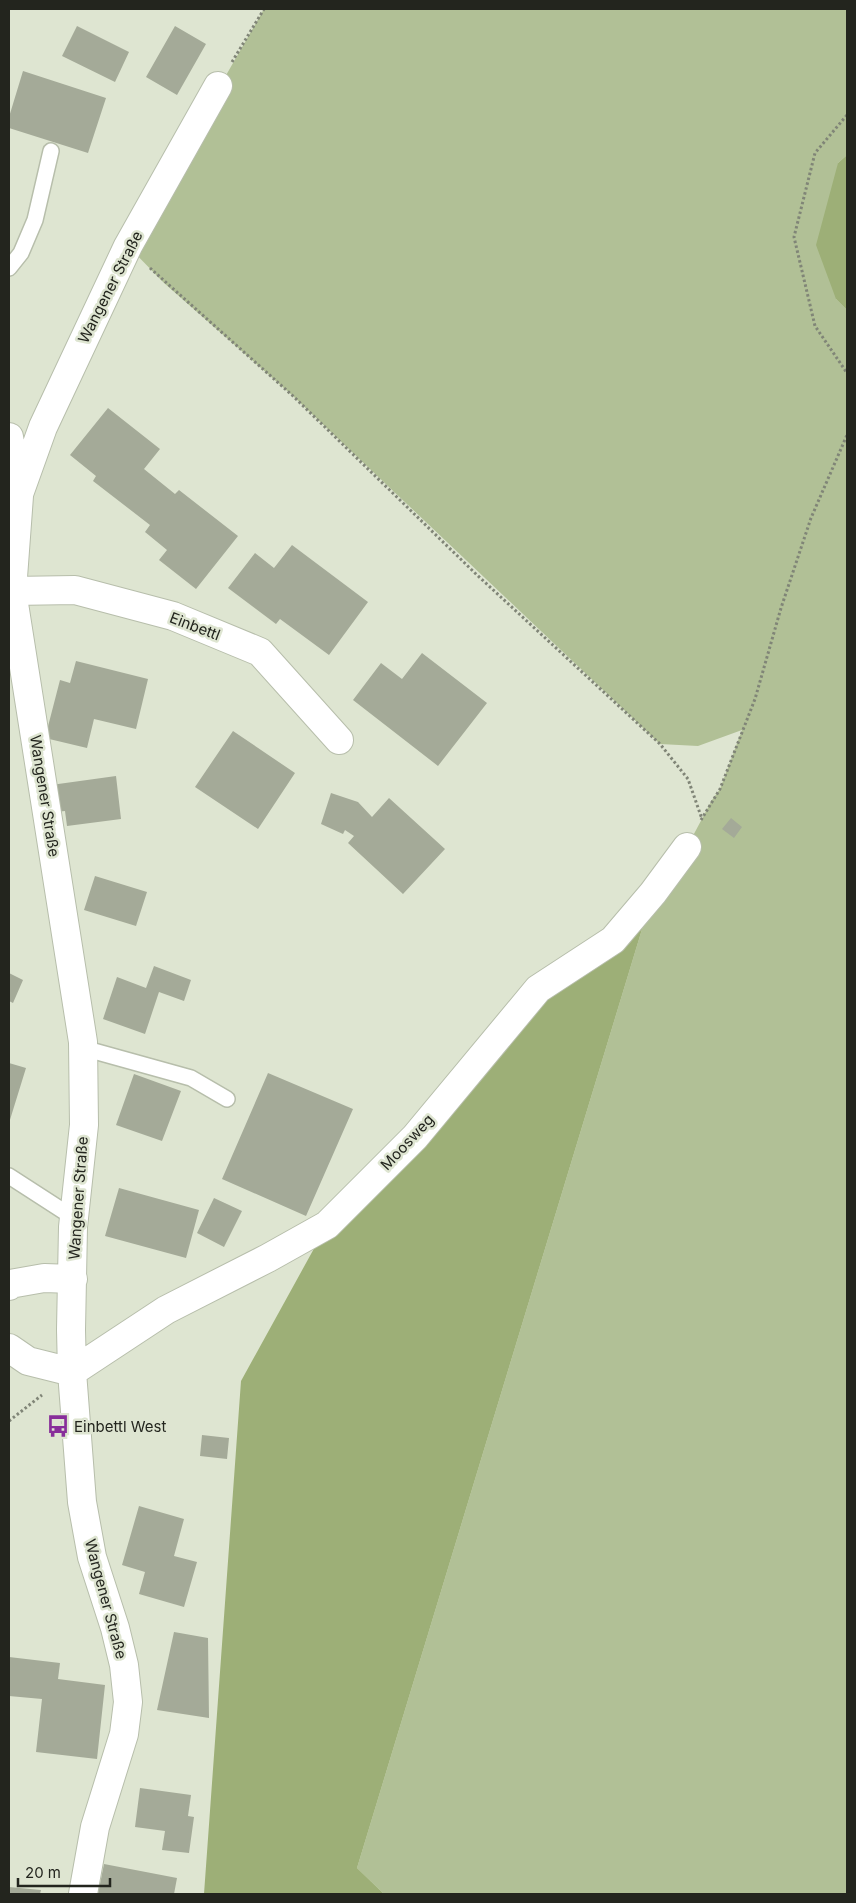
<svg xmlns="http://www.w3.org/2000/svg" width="856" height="1903" font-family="Inter,sans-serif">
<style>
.green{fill:#b1c096}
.forest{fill:#9daf77}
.building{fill:#a4aa98}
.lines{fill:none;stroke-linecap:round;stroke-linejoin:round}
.service-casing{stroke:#b7beab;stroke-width:18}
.minor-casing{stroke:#b7beab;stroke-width:30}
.path{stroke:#808577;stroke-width:3;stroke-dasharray:2.5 2.5;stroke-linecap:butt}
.service{stroke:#fff;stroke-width:15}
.minor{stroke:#fff;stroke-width:28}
.labels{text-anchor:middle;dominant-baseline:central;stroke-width:5;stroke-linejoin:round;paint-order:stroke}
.street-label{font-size:15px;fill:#23251e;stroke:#dee5d1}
.poi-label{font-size:15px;fill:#23251e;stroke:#dee5d1;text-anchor:start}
</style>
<rect width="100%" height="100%" fill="#dee5d1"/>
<!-- green -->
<path class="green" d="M264,9h583v146l-9,8 -2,136 11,11v1584h-463l-27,-26 296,-975 34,-46 25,-47 8,-11 22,-59 -44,16 -38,-2 -367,-348 -129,-113 -36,-37z"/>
<!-- forest -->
<path class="forest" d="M847,155v155l-11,-11 -20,-54 22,-82z
M653,893l-296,975 27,26h-180l37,-513 86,-156 211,-236z"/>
<!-- building -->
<path class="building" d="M77,26l52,26 -14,30 -53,-26z
M175,26l31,18 -29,51 -31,-18z
M23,71l83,27 -18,55 -79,-25v-11z
M108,408l52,41 -16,20 31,25 4,-4 59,46 -42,53 -37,-29 8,-10 -22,-18 5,-7 -57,-44 3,-5 -26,-21z
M292,545l76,57 -39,53 -49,-36 -4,5 -48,-36 27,-35 19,15z
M422,653l65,50 -49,63 -85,-66 28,-37 21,16z
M76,661l72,18 -12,50 -42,-10 -7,29 -42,-10 15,-58 10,3z
M233,731l62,42 -37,56 -63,-42z
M116,776l5,43 -54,7 -2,-15 -10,1 -4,-27z
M331,793l27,9 14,15 17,-19 56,51 -42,45 -55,-51 6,-7 -9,-6 -2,4 -22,-10z
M731,818l11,9 -8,11 -12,-9z
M95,876l52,16 -11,34 -52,-16z
M154,966l37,14 -7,21 -25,-9 -14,42 -42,-15 14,-42 29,11z
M9,973l14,7 -10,23 -4,-2z
M9,1063l17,5 -17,55z
M268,1073l85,36 -47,107 -84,-37z
M134,1074l47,17 -19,50 -46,-16z
M119,1188l80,22 -13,48 -81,-22z
M214,1198l28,13 -18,36 -27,-14z
M202,1435l27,3 -2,21 -27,-3z
M139,1506l45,13 -10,37 23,6 -13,45 -45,-13 6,-22 -23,-7z
M174,1632l34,6 1,80 -52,-8z
M9,1657l51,6 -2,16 47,6 -8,74 -61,-7 6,-53 -33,-3z
M140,1788l51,7 -3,21 6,1 -5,36 -27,-3 3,-19 -30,-4z
M104,1864l73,14 -3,16h-76z
M9,1887l32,3 -1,4h-31z"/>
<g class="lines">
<defs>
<path id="service" d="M9,268l12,-15 14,-33 16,-69
M83,1048l108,30 36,21
M9,1176l65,42"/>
<path id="minor" d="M9,437l10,59 -7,95 71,451 1,83 -11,102 -2,103 1,42 10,130 10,55 23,71 9,37 4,37 -4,32 -29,93 -12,67
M19,494l24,-67 85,-181 90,-160
M12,591l63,-1 98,26 87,36 79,88
M9,1286l1,-2 34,-6 29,1
M9,1348l19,13 44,11
M72,1372l94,-62 102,-52 59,-33 88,-88 123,-148 75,-49 40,-47 34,-46"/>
</defs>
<!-- service casing -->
<use href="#service" class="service-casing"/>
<!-- minor casing -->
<use href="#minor" class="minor-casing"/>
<!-- path -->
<path class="path" d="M232,62l32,-53
M847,115l-32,38 -21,84 21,89 32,47
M150,268l143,128 184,179 183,169 28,35 14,40
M701,820l19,-31 35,-90 26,-91 30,-90 36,-83
M9,1421l33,-26"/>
<!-- service -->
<use href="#service" class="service"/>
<!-- minor -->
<use href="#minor" class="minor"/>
</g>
<!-- icons -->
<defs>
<symbol id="bus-bare" viewBox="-9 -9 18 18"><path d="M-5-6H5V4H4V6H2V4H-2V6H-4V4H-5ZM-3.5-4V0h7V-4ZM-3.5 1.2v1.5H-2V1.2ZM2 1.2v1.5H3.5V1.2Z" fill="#882e9a" stroke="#dee5d1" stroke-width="2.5" paint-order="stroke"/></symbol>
</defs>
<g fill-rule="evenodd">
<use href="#bus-bare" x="42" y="1410" width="32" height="32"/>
</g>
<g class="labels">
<!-- street labels -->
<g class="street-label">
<text transform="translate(110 287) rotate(-63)">Wangener Straße</text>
<text transform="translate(195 626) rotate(21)">Einbettl</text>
<text transform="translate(45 796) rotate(81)">Wangener Straße</text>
<text transform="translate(407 1142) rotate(-47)">Moosweg</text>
<text transform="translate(78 1198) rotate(-86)">Wangener Straße</text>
<text transform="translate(106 1599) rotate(75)">Wangener Straße</text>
</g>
<!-- poi labels -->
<g class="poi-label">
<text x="74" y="1426">Einbettl West</text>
</g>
</g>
<!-- border -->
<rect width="856" height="1903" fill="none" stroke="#23251e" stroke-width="20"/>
<!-- scale -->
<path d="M18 1878v8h92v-8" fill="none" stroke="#23251e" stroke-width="2.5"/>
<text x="25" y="1878" font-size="15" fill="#23251e" stroke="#dee5d1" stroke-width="4" paint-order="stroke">20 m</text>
</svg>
